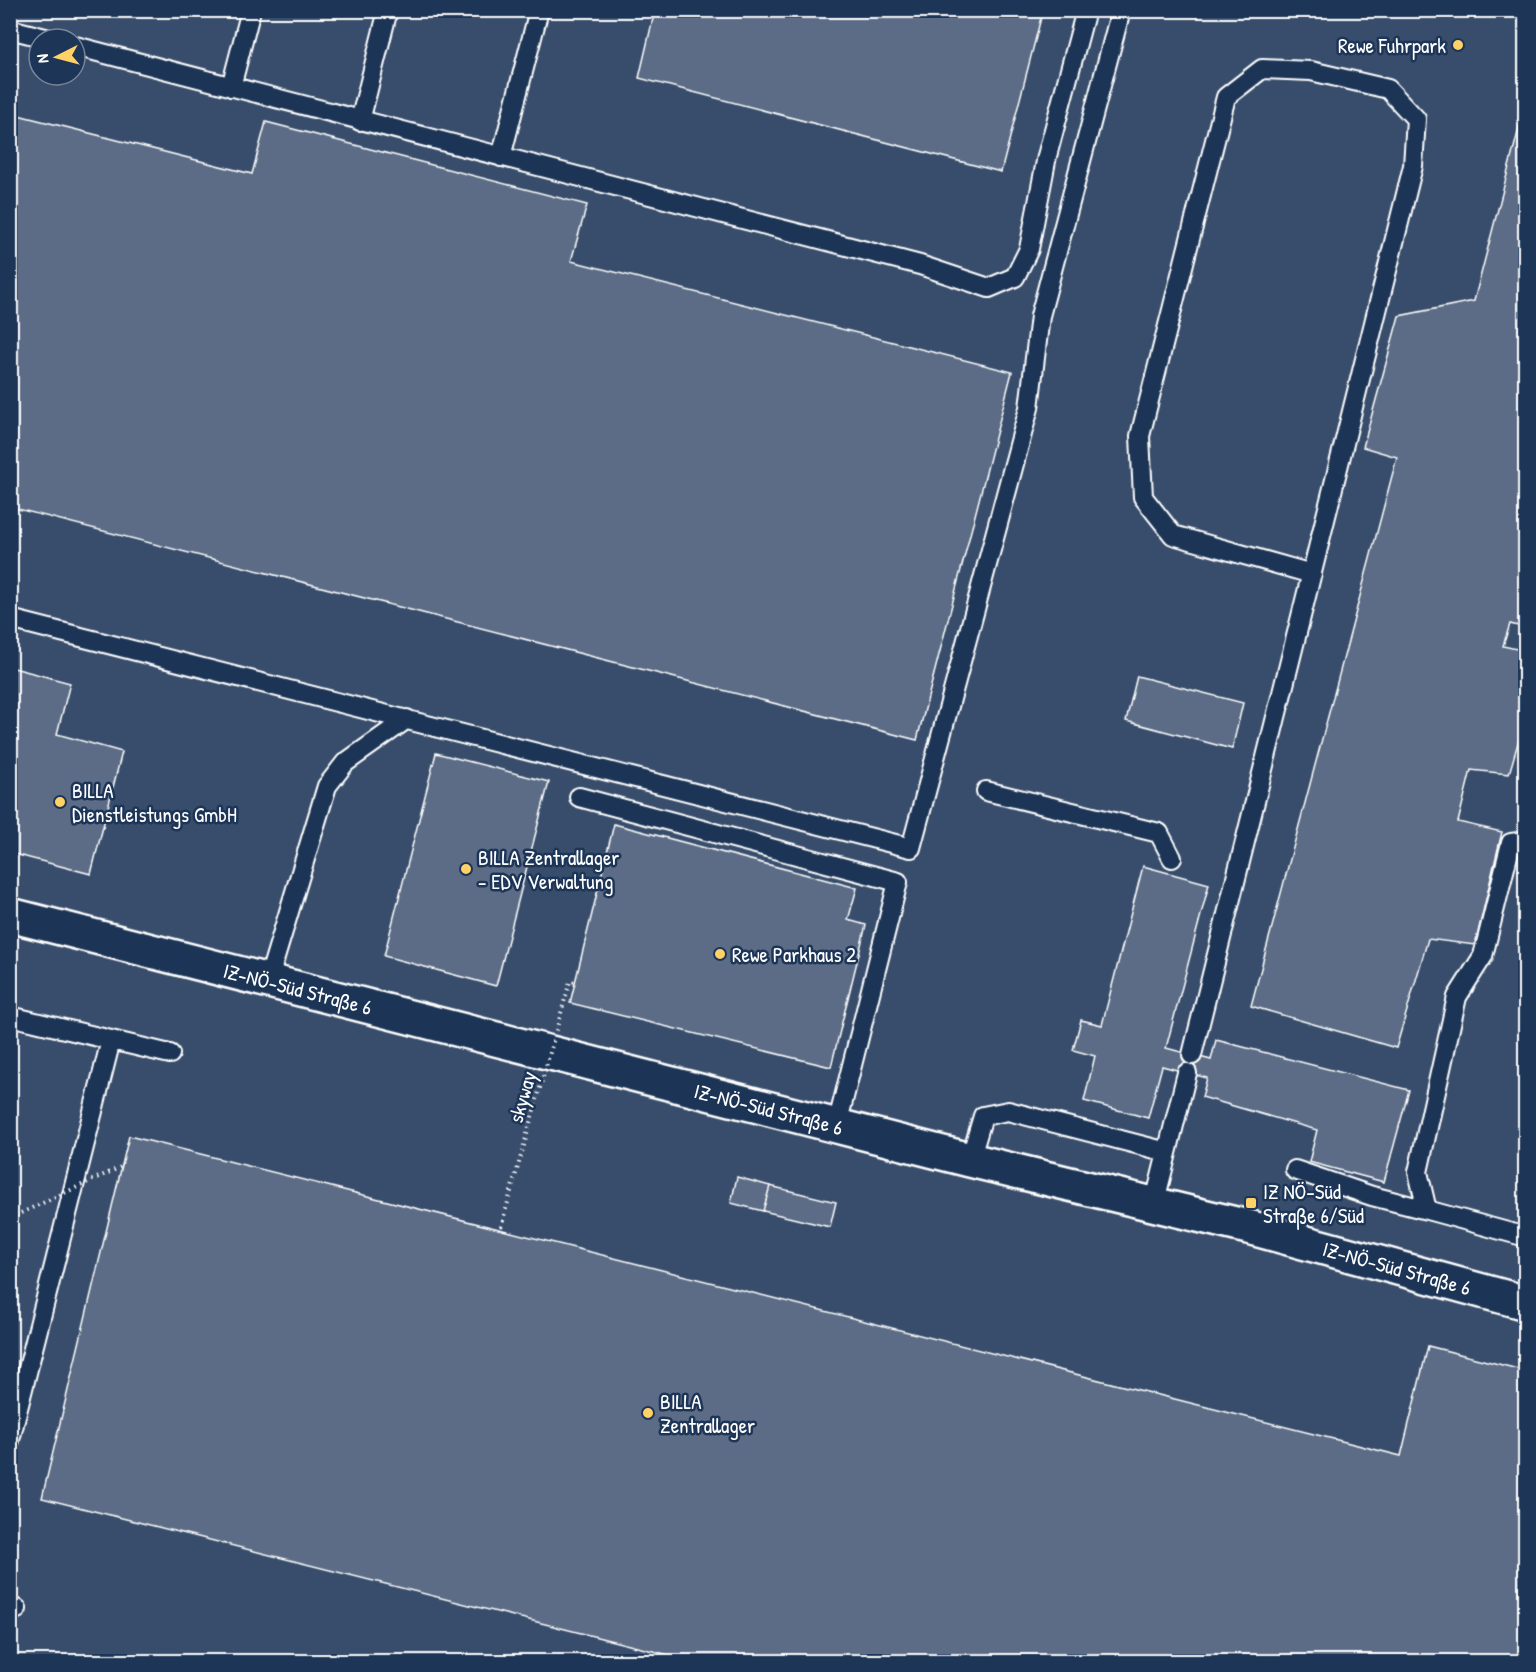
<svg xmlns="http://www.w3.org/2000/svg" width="1536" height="1672" font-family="'Patrick Hand',sans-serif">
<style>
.built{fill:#394e6c;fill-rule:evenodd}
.building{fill:#5b6c86;stroke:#fff;stroke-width:1.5}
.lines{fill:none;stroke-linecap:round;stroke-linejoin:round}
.service-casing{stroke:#fff;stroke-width:22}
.minor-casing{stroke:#fff;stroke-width:38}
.service{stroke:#1d3557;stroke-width:18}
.minor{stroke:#1d3557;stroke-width:33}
.path-bridge{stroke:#fff;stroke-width:4;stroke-dasharray:1.5 4.5;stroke-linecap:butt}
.poi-dot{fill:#ffd166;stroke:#1d3557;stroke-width:2}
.labels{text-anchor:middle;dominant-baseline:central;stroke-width:5;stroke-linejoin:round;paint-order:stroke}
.poi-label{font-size:21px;fill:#fff;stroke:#1d3557;text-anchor:start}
.street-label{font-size:21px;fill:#fff;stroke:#1d3557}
</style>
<rect width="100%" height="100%" fill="#2a4161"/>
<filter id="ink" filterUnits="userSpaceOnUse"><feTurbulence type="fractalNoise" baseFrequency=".0167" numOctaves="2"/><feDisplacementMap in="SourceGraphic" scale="12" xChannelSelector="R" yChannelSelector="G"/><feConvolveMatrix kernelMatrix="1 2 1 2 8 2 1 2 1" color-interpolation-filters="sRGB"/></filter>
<g filter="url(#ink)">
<!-- built -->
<path class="built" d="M11,11h1514v1650h-1514zM39,39h36v36h-36z"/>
<!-- building -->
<path class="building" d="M655,10h388l-42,162 -362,-94z
M10,113l242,61 14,-52 321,83 -16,56 441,111 -95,368 -907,-233z
M1523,113l3,1v514l-16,-4 -7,22 23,5v64l-17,59 -38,-4 -13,52 44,10 -27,113 -47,-6 -32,109 -145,-42 146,-549 -34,-10 36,-131 75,-15z
M10,667l60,16 -13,51 65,18 -31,122 -81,-21z
M1137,676l106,27 -11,46 -106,-28z
M436,753l113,29 -53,204 -112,-30z
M614,824l243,64 -9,32 18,5 -35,142 -261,-64z
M1143,866l66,18 -43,164 45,12 5,-20 193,50 -25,92 -75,-20 8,-32 -115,-33 5,-19 -45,-12 -14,52 -64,-17 11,-45 -22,-6 8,-30 21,5z
M129,1136l1272,320 27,-110 98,25v291h-829l-655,-164z
M737,1177l33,9 -7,25 -32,-8z
M770,1186l66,16 -6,25 -67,-16z"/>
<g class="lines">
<defs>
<path id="service" d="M10,29l39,10
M75,46l845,219 69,23 26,-11 14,-28 18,-93 39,-146
M231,87l20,-77
M360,121l28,-111
M501,157l38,-147
M10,619l901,229 118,-440 11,-92 81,-306
M986,791l173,42 13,25
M579,797l319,85 -61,243
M1526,841l-15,2 -28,113 -26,41 -39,175 9,38 99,27
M268,981l59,-195 18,-23 62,-44
M10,1016l160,38
M1192,1055l221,-889 3,-47 -28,-30 -77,-18 -49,-2 -36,28 -86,339 3,61 30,38 139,39
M970,1160l13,-44 25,-5 159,41
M1295,1170l77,26 55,14
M1154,1205l33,-132
M10,1440l101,-400
M10,1608l7,1"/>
<g id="minor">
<path id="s1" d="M10,915l960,245 278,67 278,76"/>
</g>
</defs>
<!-- service casing -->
<use href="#service" class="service-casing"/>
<!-- minor casing -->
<use href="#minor" class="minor-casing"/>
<!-- service -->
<use href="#service" class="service"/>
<!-- minor -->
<use href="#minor" class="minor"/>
<!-- path-bridge -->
<path class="path-bridge" d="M10,1218l113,-52
M501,1227l69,-246 6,1"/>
</g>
</g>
<!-- markers -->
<g class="poi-dot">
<circle cx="1458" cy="45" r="6"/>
<circle cx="60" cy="802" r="6"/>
<circle cx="466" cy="869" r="6"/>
<circle cx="720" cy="954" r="6"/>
<rect x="1245" y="1197" width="12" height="12" rx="3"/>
<circle cx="648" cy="1413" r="6"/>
</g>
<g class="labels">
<!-- poi labels -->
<g class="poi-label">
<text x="1446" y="45" text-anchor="end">Rewe Fuhrpark</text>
<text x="72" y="790">BILLA<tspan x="72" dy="24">Dienstleistungs GmbH</tspan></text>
<text x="478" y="857">BILLA Zentrallager<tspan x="478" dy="24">- EDV Verwaltung</tspan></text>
<text x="732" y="954">Rewe Parkhaus 2</text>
<text x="1263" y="1191">IZ NÖ-Süd<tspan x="1263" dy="24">Straße 6/Süd</tspan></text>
<text x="660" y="1401">BILLA<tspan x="660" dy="24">Zentrallager</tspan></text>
</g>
<!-- street labels -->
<g class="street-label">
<text stroke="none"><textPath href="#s1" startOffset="297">IZ-NÖ-Süd Straße 6</textPath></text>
<text transform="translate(522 1097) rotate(-74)">skyway</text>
<text stroke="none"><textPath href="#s1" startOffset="783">IZ-NÖ-Süd Straße 6</textPath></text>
<text stroke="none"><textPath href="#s1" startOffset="1431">IZ-NÖ-Süd Straße 6</textPath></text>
</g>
</g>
<!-- margin -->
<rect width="1536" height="1672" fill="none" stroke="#1d3557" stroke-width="36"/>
<rect x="18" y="18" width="1500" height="1636" fill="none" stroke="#fff" stroke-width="2" filter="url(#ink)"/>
<!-- north arrow -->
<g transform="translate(57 57) rotate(264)"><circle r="28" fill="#1d3557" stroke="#77869a" stroke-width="1.5"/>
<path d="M0-4.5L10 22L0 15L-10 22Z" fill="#ffd166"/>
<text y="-9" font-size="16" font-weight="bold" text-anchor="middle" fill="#ffffff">N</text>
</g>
</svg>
